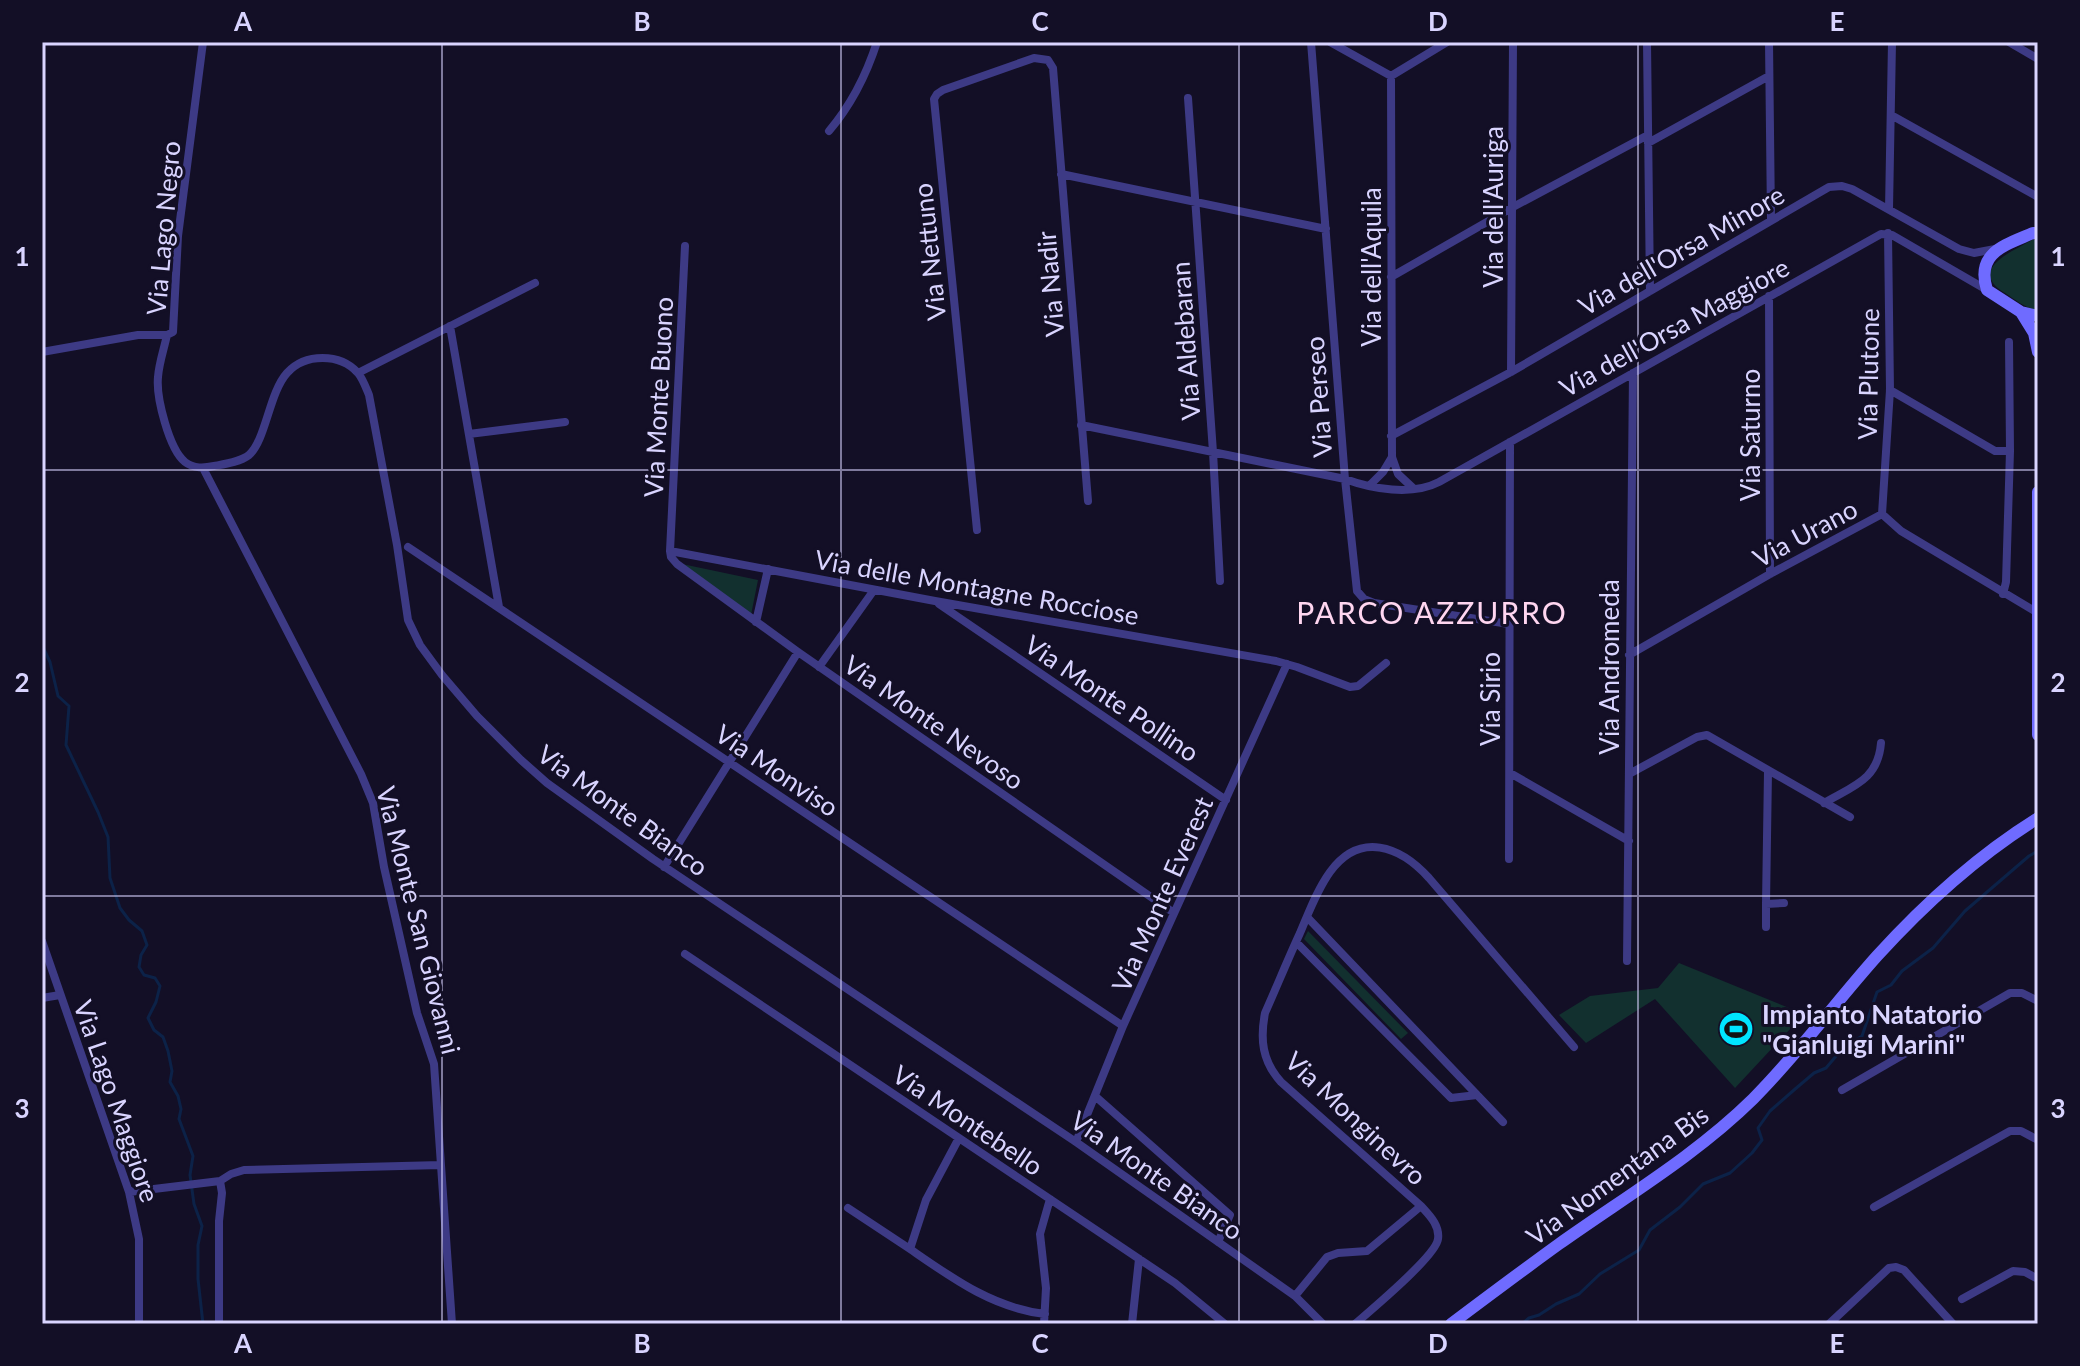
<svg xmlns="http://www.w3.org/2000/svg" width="2080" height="1366" font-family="Lato,sans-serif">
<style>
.grass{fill:#12302f}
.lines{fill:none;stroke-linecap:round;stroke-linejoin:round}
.stream{stroke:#0c2248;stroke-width:3}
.street{stroke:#3d3a85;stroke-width:8}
.secondary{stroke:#6f6bff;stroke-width:12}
.grid{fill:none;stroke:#d9d4ff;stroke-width:2;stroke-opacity:0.55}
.labels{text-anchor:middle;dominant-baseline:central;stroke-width:6;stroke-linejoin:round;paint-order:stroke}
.street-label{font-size:26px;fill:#d9d4ff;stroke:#130f26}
.poi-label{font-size:26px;font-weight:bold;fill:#d9d4ff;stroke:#130f26;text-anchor:start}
.quarter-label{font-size:30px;letter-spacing:2px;fill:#ffd6f0;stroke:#130f26}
.neatline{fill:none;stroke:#d9d4ff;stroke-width:3}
.grid-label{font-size:26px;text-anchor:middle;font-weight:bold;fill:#d9d4ff}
</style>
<rect width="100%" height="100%" fill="#130f26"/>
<!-- grass -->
<path class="grass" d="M2038,239v72c-12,-3 -23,-11 -33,-18 -38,-23 6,-41 27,-53z
M682,564l76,16 -7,35z
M1308,931l100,102 -7,6 -97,-100z
M1679,963l125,51 -69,74 -80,-89 -69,44 -27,-28 31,-19 68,-8z"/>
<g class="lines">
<!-- stream -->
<path class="stream" d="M42,645l8,17 8,34 11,10 -3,39 32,67 10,25 2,41 10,30 9,12 13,11 5,14 -6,10 -2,12 5,8 11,3 5,8 -4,16 -8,16 6,12 9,7 5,14 4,20 -2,11 8,14 3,13 -2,10 14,37 -3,19 4,29 8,22 -4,19v34l5,45
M1522,1324l7,-6 10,-3 17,-11 23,-10 21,-20 39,-24 11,-20 30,-23 23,-23 27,-11 22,-20 10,-13 -4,-12 12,-17 24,-21 20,-17 12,-5 17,-20 19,-12 15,-44 14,-7 11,-14 31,-23 32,-37 64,-55 9,-5"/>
<!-- street -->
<path class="street" d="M1311,42l34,437 12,112 7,8 10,4 135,21
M1330,42l61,34 56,-34
M1647,42l3,249
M1769,42l2,178
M2009,42l29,17
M1391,76l1,381 6,17 15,14
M1188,98l25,354 7,129
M1891,115l147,82
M829,131c23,-27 37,-55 48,-89
M1648,143l121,-67
M1061,174l265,55
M1889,209l3,-167
M1391,277l122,-70 135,-72
M1769,296l1,278
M450,326l49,281
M167,335c-3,14 -8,28 -9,42 -2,20 11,72 27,85 9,7 19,6 29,4 11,-2 26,-4 35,-11 17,-15 20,-62 38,-82 18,-20 53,-20 71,0 5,6 8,15 11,22l28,150 11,75 12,25 22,30 35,41 44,44 26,23 106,76 423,283 219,154 28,28
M42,352l96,-17h29l6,-3 5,-96 25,-194
M1511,372l2,-330
M358,373l177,-90
M1890,390l105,61h15
M1081,425l264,54c27,10 67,17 94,3l442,-248 11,1 95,55
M469,434l96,-12
M1391,436l120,-64 318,-185 13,-1 10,3 107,60 15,4 21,-4
M203,468l158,306 12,29 11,64 33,146 17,51 18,260
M1369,486l14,-14 9,-15
M1882,514l8,-124 -2,-157
M1882,514l19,17 137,82
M977,530l-43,-431 3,-5 6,-4 91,-32 14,2 5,8 35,433
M408,547l715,479
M670,551l15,-305
M2003,594l3,-12 4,-131 -1,-109
M939,604l287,196
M756,622l12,-53
M1629,655l141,-81 112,-60
M819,667l55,-77
M1768,771l-2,133 18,-1
M1510,773l119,68
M1629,774l68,-37 10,-2 143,82
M1824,803c29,-17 54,-23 57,-60
M1509,859l1,-417
M664,867l134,-215
M1174,913l-376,-261 -121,-88 -6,-7 -1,-6 265,50 341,60 21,6 53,20 8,-1 28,-23
M1307,917l196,205
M1766,927v-23
M42,941l87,251 10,47v85
M1296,942l155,156 26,-3
M685,954l490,329 50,41
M1627,961l6,-588
M42,998l18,-3
M1842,1090l168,-97h12l16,8
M1095,1096l135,119 -12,27
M959,1138l-33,62 -16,49c42,29 83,59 135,65
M1076,1142l47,-116 164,-362
M220,1181l11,-7 13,-4 197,-5
M129,1192l91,-11 2,12 -3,28v103
M1874,1207l136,-76h11l17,9
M848,1208l62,41
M1295,1296l32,-39 11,-4 29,-2 54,-45
M1962,1299l51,-28 12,1 13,7
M1044,1324l2,-36 -6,-54 10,-35
M1132,1324l7,-65
M1355,1324c16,-14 81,-68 83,-85 2,-14 -9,-24 -17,-33l-140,-124c-19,-21 -21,-43 -16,-69 12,-27 23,-54 35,-80 9,-21 17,-43 30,-61 30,-41 70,-26 99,6l145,169
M1829,1324l60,-56 7,-1 8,3 49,54"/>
<!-- secondary -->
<path class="secondary" d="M2038,233h-5c-27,12 -58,19 -46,57l34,22 17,4
M2021,312l13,21 4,19
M2038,492v243
M1451,1324c36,-27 72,-54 108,-80 66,-47 136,-88 194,-145 45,-45 82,-96 124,-143 48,-53 100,-100 161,-138"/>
</g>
<!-- grid -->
<path class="grid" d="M442,42v1282M841,42v1282M1239,42v1282M1638,42v1282M42,470h1996M42,896h1996"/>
<!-- icons -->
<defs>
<symbol id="stadium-disc" viewBox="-11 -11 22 22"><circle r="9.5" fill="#00e5ff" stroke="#130f26"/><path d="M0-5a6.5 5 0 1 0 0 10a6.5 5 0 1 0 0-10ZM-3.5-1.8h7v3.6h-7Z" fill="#111"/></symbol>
</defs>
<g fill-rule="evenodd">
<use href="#stadium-disc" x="1716" y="1009" width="40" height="40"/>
</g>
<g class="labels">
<!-- street labels -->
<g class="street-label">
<text transform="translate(1493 207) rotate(-90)">Via dell'Auriga</text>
<text transform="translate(163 228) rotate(-85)">Via Lago Negro</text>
<text transform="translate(1681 250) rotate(-30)">Via dell'Orsa Minore</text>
<text transform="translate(929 252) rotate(-96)">Via Nettuno</text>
<text transform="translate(1371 267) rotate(-90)">Via dell'Aquila</text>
<text transform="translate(1050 284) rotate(-95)">Via Nadir</text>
<text transform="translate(1674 327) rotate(-29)">Via dell'Orsa Maggiore</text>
<text transform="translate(1185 341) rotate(-94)">Via Aldebaran</text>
<text transform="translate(1868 374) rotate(-89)">Via Plutone</text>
<text transform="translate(658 397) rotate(-87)">Via Monte Buono</text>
<text transform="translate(1318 397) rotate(-94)">Via Perseo</text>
<text transform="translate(1750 435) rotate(-90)">Via Saturno</text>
<text transform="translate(1805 533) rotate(-28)">Via Urano</text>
<text transform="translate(977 587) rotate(10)">Via delle Montagne Rocciose</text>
<text transform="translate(1609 667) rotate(-90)">Via Andromeda</text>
<text transform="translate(1112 698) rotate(34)">Via Monte Pollino</text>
<text transform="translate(1490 699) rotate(-90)">Via Sirio</text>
<text transform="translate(934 722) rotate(35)">Via Monte Nevoso</text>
<text transform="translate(777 770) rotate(34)">Via Monviso</text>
<text transform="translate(623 810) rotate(36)">Via Monte Bianco</text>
<text transform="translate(1162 894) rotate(-66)">Via Monte Everest</text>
<text transform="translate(419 920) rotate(76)">Via Monte San Giovanni</text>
<text transform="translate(117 1101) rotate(71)">Via Lago Maggiore</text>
<text transform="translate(1356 1118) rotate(43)">Via Monginevro</text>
<text transform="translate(968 1120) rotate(34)">Via Montebello</text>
<text transform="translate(1157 1175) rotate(35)">Via Monte Bianco</text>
<text transform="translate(1617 1175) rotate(-36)">Via Nomentana Bis</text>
</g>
<!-- poi labels -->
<g class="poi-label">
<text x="1762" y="1014">Impianto Natatorio<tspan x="1762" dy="30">"Gianluigi Marini"</tspan></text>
</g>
<!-- quarter labels -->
<g class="quarter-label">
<text x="1432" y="612">PARCO AZZURRO</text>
</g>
</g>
<!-- border -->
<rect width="2080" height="1366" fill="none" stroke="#130f26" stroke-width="88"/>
<rect x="44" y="44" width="1992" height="1278" class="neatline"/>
<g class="grid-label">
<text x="243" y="31">A</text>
<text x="642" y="31">B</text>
<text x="1040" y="31">C</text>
<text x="1438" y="31">D</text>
<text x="1837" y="31">E</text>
<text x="22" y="266">1</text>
<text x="2058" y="266">1</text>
<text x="22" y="692">2</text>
<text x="2058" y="692">2</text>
<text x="22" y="1118">3</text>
<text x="2058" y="1118">3</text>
<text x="243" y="1353">A</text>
<text x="642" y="1353">B</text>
<text x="1040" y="1353">C</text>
<text x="1438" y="1353">D</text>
<text x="1837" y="1353">E</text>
</g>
</svg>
